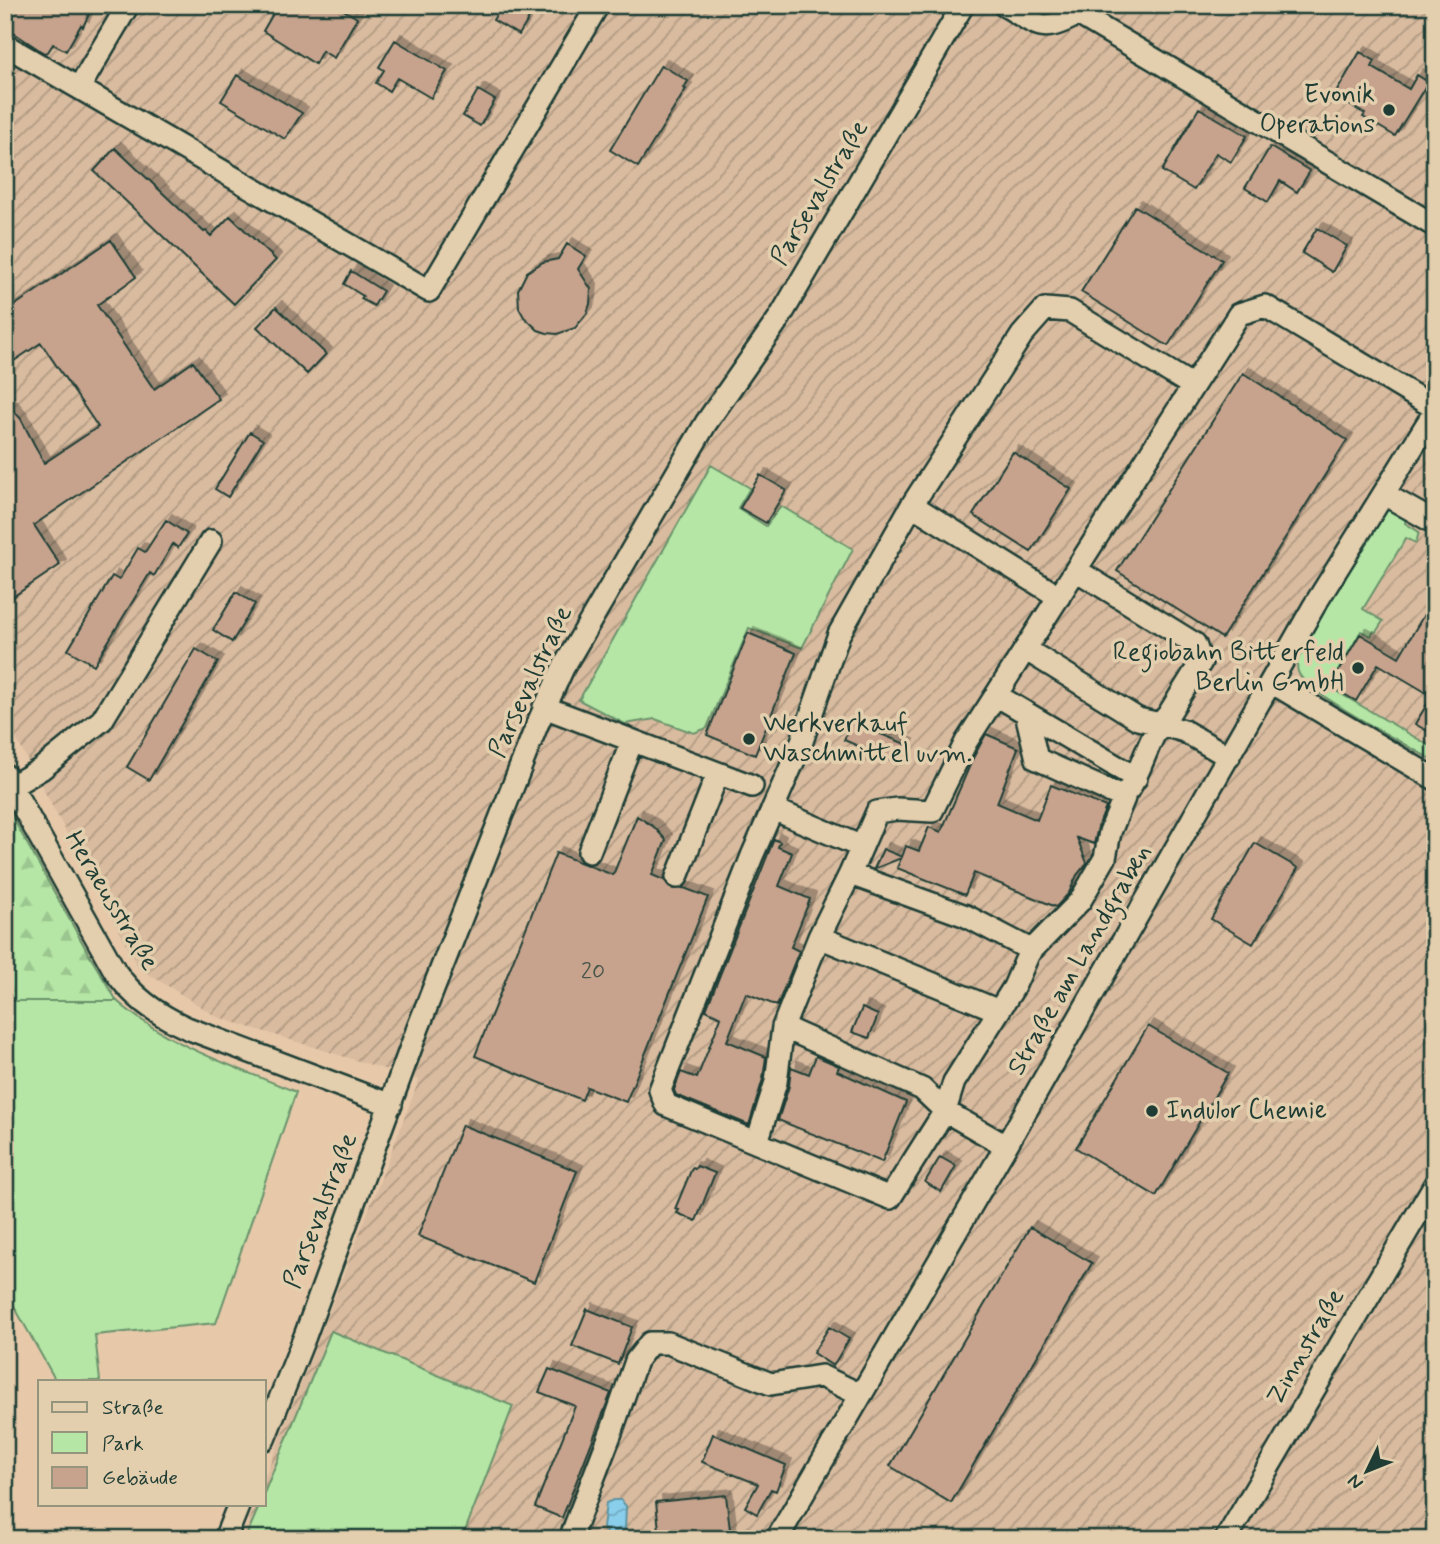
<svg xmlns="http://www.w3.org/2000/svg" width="1440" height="1544" font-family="Mynerve,sans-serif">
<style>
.industrial{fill:url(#industrial-furrows)}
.green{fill:#b5e6a5;stroke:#6a926c;stroke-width:2}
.forest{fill:url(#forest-firs);stroke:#6a926c;stroke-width:2}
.water{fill:url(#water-waves);stroke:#5f94a2;stroke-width:2}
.building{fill:#c7a38d;stroke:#1f3d34;stroke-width:2;filter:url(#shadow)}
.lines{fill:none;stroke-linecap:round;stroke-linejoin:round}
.minor-casing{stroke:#1f3d34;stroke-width:26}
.minor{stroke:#e3cead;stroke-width:21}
.poi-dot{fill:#1f3d34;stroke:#e3cead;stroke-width:2.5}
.labels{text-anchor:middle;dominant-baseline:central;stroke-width:7;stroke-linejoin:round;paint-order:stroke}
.number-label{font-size:23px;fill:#49564a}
.poi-label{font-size:26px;fill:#1f3d34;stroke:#e3cead;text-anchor:end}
.street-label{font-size:26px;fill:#1f3d34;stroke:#e3cead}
</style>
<defs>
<pattern id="industrial-furrows" width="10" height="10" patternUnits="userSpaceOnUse" patternTransform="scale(1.75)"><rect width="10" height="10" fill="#d9bb9f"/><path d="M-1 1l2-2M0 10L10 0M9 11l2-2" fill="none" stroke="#af9982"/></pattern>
<pattern id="forest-firs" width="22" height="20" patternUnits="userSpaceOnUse" patternTransform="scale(1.75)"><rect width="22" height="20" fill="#b5e6a5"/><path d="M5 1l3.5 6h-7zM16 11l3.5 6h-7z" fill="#9bc68f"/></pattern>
<pattern id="water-waves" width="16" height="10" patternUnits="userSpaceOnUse" patternTransform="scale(1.75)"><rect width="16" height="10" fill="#89ceeb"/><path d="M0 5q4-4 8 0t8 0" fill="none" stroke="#6fa8bf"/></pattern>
<filter id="shadow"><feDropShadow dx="6" dy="-6" stdDeviation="0" flood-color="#0004"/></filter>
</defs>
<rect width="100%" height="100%" fill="#e7c9aa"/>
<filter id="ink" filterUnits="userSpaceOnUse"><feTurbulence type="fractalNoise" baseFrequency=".0143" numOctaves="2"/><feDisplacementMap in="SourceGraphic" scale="14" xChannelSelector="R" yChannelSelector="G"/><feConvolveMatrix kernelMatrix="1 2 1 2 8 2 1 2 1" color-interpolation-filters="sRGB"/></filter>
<g filter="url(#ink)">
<!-- industrial -->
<path class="industrial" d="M5,5h1430v1534h-1194l14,-35h9v-25l155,-399 -202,-63 -78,-49 -134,-250z"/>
<!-- green -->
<path class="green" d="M711,465l39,23 -12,20 28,18 15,-20 72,43 -51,99 -53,-20 -42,100 -13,5 -39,-14 -30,5 -46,-24z
M1387,510h5l14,7 -1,6 14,9 -3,11 -10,-5 -43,71 20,12 -7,11 -2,-1 -3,5 -10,-5 -32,56 106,62 -6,9c-24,-14 -120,-64 -130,-84 -4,-8 -1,-18 2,-27l80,-133z
M5,1001h112c51,45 117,65 179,91l-80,231 -121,12 5,46h-44l-51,-91z
M331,1331l182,75 -51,133h-217l15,-35h4v-11z"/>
<!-- forest -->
<path class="forest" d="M5,804l86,154 26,43h-112z"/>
<!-- water -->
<path class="water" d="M613,1500h8l5,6 -1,25 -3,5h-14l-5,-8 3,-25z"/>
<!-- building -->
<path class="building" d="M5,5h88l-10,22 -2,-2 -15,26 -13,-7 -5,8 -4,1 -39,-26z
M278,5h57l22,13 -23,40 -12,-7 -7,13 -52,-33z
M502,5h35l-18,30 -26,-15z
M395,40l52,31 -16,27 -34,-20 -8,13 -13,-8 8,-13 -5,-3z
M1360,52l15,9 -3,6 37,22 8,-14 11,7 -33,54 -32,-19 2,-3 -31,-18z
M661,65l27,16 -4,7 2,1 -48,78 -28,-17z
M237,75l65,38 -17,26 -64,-38z
M478,90l17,10 -15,26 -17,-10z
M1199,108l48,28 -16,26 -15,-9 -22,37 -32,-19z
M1270,147l40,24 -13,21 -17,-11 -12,21 -23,-14z
M115,148l89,84 2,-1 5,5 19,-20 46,44 -42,44 -140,-133z
M1135,206l87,54 -54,86 -87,-54z
M1317,228l30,18 -15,26 -30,-19z
M111,240l25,37 -39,28 23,34 34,50 39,-27 26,37 -185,126 26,40 -55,37v-201l16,18 23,44 54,-36 -57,-84 -36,24v-55z
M567,244l19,12 -8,13 13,20 -1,15 -3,9 -12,15 -18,6 -10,-1 -9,-3 -14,-13 -5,-9 -1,-18 9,-18 16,-10 15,-3z
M351,271l32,20 -9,15 -13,-7 2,-3 -19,-12z
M276,307l50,47 -19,20 -50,-47z
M1243,373l104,67 -125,198 -105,-67z
M250,432l13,8 -35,57 -13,-8z
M1013,452l58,37 -40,63 -58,-37z
M760,475l26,15 -20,33 -26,-15z
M166,520l21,14 -9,14 -5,-4 -19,32 -4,-3 -56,92 -26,-15 44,-74 7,4 19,-32 7,4z
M236,592l19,12 -23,38 -19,-12z
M1435,596v127l-6,9 -14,-8 17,-28 -54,-32 -22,37 -26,-15 30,-52 39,23z
M748,633l48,20 -41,102 -48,-20z
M196,649l22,13 -69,118 -22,-13z
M851,722l57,23 -8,19 -56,-24z
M986,734l32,14 -21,55 40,17 14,-35 55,22 -8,20 -4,17 -17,-6 10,25 -10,12 -8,18 -13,14 -82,-34 -9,22 -68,-27 4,-10 -27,11 9,-20 19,8 4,-11 13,5 10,-24 12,5 32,-74z
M637,816l17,11 12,13 -14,35 12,5 9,9 11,-1 24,9 -82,205 -39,-15 -5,13 -107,-44 81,-203 57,22z
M774,839l6,3 -2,5 14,6 -13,33 31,13 -19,48 8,4 -22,55 -31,-13 -19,48 39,16 -3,22 -14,46 -73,-30 -2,-5 7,-18 16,6 24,-61 -15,-7z
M1255,843l43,25 -45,76 -42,-25z
M862,1008l16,7 -9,23 -17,-6z
M1148,1026l80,47 -72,123 -80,-48z
M816,1056l23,10 -2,5 69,31 -24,60 -104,-42 11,-34 2,-19 18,7z
M462,1125l115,46 -43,111 -116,-46z
M940,1157l16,9 -15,26 -16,-10z
M697,1166l18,7 -19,48 -19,-8 2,-3 -4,-1 17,-41 3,1z
M1030,1227l62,36 -141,240 -61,-37z
M587,1309l45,18 -14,37 -46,-18z
M829,1327l20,12 -16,27 -20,-13z
M549,1369l62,24 -49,125 -27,-11 40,-101 -36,-14z
M713,1434l73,31 -10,26 -5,-2 -14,25 -12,-7 13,-23 -56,-22z
M726,1495l5,44h-71l-4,-37z"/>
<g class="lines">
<defs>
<path id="minor" d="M1004,5c34,20 37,30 74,9
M1076,5l2,9 357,212
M5,45l74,43 49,-83
M79,88l350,203 169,-286
M1384,494l51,29
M912,505l-73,129 -38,110 -49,112 -92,234 6,15 224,93 55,-87 9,-29 60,-95 15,-34 51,-52 25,-43 5,-26 14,-34 -87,-39 -11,-46
M1059,597l-147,-92 110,-170 23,-26 25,2 123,75
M1025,649l113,70 22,5 8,-9 33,-53 -6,-18 -119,-74
M1271,682l164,97
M996,695l140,83
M544,707l208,79
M5,775l110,196c18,27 43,44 72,57l204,77
M12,786l29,-17 61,-49 109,-179
M1129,789c13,-21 18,-45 31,-65l24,7 45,26
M773,809l89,38
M589,852l43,-111
M850,874l116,42 65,34
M677,877l41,-104
M819,937l180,74
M783,1027l139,62 23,22 61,35
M757,1142l19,-60 7,-55 36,-90 31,-63 27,-62 20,-3 35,2 34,-69 273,-428 26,-8 170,102
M264,1439l41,-103 113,-308 119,-303 26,-57 143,-245 74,-106 183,-312
M225,1539l14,-35
M570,1539l42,-109 24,-69 14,-18h18l103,41 50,-8 40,19
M777,1539l229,-393 308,-540 121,-195
M1226,1539l209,-355"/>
</defs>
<!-- minor casing -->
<use href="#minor" class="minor-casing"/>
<!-- minor -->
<use href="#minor" class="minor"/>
</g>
</g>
<!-- markers -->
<g class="poi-dot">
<circle cx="1389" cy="110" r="7"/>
<circle cx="1358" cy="668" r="7"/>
<circle cx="749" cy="739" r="7"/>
<circle cx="1152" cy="1111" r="7"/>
</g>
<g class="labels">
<!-- number labels -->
<g class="number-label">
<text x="593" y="972">20</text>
</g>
<!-- poi labels -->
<g class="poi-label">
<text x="1375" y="95">Evonik<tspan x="1375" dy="30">Operations</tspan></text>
<text x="1344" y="653">Regiobahn Bitterfeld<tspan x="1344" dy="30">Berlin GmbH</tspan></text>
<text x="763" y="724" text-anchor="start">Werkverkauf<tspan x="763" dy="30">Waschmittel uvm.</tspan></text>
<text x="1166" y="1111" text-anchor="start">Indulor Chemie</text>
</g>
<!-- street labels -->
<g class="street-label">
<text transform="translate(820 193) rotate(-59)">Parsevalstraße</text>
<text transform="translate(531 682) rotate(-65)">Parsevalstraße</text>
<text transform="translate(111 901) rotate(59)">Heraeusstraße</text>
<text transform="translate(1080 960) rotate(-60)">Straße am Landgraben</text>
<text transform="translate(321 1211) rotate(-69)">Parsevalstraße</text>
<text transform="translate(1306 1347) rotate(-60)">Zinnstraße</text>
</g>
</g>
<!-- margin -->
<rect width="1440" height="1544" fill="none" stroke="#e3cead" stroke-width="28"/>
<rect x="14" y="14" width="1412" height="1516" fill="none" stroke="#1f3d34" stroke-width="2.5" filter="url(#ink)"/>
<!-- legend -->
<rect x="38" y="1380" width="228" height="126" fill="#e3cead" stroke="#95947d" stroke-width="2"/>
<rect x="52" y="1402" width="35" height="10" fill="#e3cead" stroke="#95947d" stroke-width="2"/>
<text x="102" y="1414" font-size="21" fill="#1f3d34">Straße</text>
<rect x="52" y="1432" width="35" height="21" fill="#b5e6a5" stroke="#95947d" stroke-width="2"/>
<text x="102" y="1450" font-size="21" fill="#1f3d34">Park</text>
<rect x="52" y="1467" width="35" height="21" fill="#c7a38d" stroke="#95947d" stroke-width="2"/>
<text x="102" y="1484" font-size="21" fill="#1f3d34">Gebäude</text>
<!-- north arrow -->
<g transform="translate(1367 1471) rotate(227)" stroke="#e3cead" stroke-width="5" paint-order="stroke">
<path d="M0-5L12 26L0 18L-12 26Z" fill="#1f3d34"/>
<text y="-10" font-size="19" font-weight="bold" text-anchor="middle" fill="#1f3d34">N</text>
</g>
</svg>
